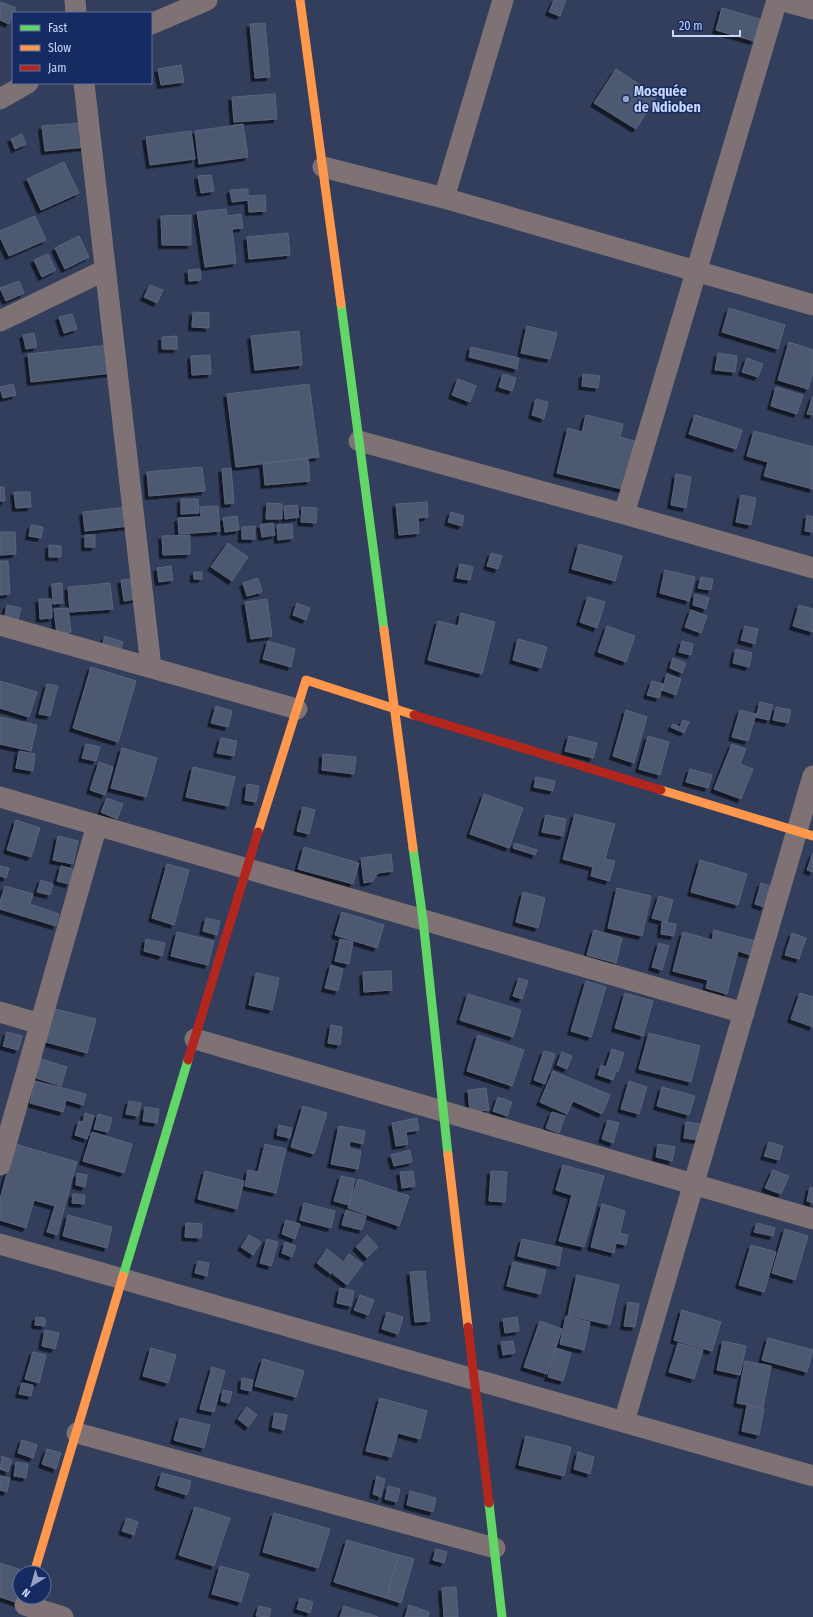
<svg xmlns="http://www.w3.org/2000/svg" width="813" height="1617" font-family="'Fira Sans Condensed',sans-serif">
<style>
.building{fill:#4d5871;stroke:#5a647d;filter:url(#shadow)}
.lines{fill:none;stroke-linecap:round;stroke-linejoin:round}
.street{stroke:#7e7275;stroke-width:21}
.fast{stroke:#63d668;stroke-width:9}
.slow{stroke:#ff974d;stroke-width:9}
.jam{stroke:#b3261e;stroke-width:9}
.poi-dot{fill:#93a1c2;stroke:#162b61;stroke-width:1.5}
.labels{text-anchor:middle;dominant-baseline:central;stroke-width:3;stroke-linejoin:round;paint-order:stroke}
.poi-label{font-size:14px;font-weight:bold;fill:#c7d7f9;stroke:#162b61;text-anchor:start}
</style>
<defs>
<filter id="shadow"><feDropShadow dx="-3.5" dy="3.5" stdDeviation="0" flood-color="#0009"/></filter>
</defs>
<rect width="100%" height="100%" fill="#323e5c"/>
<!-- building -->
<path class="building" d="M554,0h12l-6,16 -11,-4z
M1,2l15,6 -7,16 -9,-4z
M722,8l38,11 -6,22 -38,-11z
M265,23l5,54 -15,1 -5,-54z
M181,65l3,17 -23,3 -3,-16z
M616,69l41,27 -21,33 -42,-26z
M275,94l2,25 -43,3 -2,-25z
M83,123l3,24 -41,4 -3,-25z
M243,124l5,33 -49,7 -4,-33z
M191,131l4,28 -45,6 -4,-28z
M22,134l4,10 -11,5 -4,-10z
M64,162l15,31 -38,17 -14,-31z
M211,175l3,16 -13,2 -3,-17z
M248,189v7l17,-1 1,16 -17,1 -1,-12 -16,2 -2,-12z
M226,209l1,7 14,-2 2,14 -11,1 4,34 -31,4 -8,-55z
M191,215v30h-29l-1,-29z
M35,216l11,24 -37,16 -9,-19v-6z
M288,233l2,22 -41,4 -2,-22z
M79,236l10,21 -24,12 -10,-21z
M48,254l8,16 -14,7 -8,-17z
M200,269l1,11 -12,1 -1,-11z
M19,281l5,12 -18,8 -6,-13z
M150,285l13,5 -6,13 -13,-6z
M729,308l56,17 -7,24 -56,-17z
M193,312l16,1v15l-17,-1z
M72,314l5,15 -13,4 -5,-16z
M527,326l30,7 -7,26 -29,-6z
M299,331l3,34 -47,5 -4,-34z
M34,333l3,14 -11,2 -3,-14z
M177,336v13h-15v-12z
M789,342l24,8v23l-5,16 -30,-9z
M109,345l3,28 -81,9 -3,-28z
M471,347l48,11 -2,11 -48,-12z
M718,353l19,3 -2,16 -20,-2z
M210,355l1,19 -19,1 -1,-19z
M747,358l16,6 -5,13 -16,-5z
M503,374l13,4 -4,13 -13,-4z
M583,374l17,2 -2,12 -16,-2z
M458,379l18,7 -6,16 -18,-7z
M13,384l3,11 -13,3 -3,-11z
M309,384l10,73 -83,10 -9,-73z
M776,387l27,8 -6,19 -26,-8z
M813,396v19l-6,-1z
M536,399l12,3 -4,17 -12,-4z
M586,415l37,9 -3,13 18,5 -12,48 -69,-17 11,-45 14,4z
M695,415l47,15 -6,19 -47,-15z
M754,431l59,16v42l-49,-13 4,-14 -21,-6z
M308,458l2,23 -45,4 -2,-22z
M202,467l3,24 -56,5 -2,-24z
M231,468l3,35 -9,1 -3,-35z
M676,474l15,3 -5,31 -15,-3z
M0,487h4l1,14h-5z
M14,492h16l1,15 -15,1z
M741,495l15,3 -5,27 -15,-3z
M181,499h17l1,14 -18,1z
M427,502l1,15 -10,1 1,15 -20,2 -3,-31z
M267,503l15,1v15h-16z
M297,505l2,12 -14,2 -1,-13z
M218,506l2,25 -41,3 -1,-16 23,-1 -1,-10z
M127,507l2,19 -44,5 -2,-19z
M302,507l15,1 -1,15 -15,-1z
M451,512l13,4 -2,10 -14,-4z
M807,515l6,2v15l-8,-1z
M237,516l2,14 -14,2 -2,-14z
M273,523l2,12 -13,2 -2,-12z
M292,524l1,14 -15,2 -1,-15z
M31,525l12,2 -2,11 -12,-2z
M255,526v13h-13v-12z
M0,532h15l1,22 -16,1z
M85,535h10v12h-10z
M190,535v19l-27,1 -1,-19z
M228,543l20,14 -16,24 -21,-14z
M579,544l43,12 -7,25 -43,-12z
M49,545l12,1v11h-12z
M491,553l11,3 -4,13 -11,-3z
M0,561h8l2,33 -10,1z
M460,564l13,3 -3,13 -13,-2z
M171,566l2,14 -14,2 -2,-14z
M665,570l30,7 -6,24 -29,-8z
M194,572h8v7h-8z
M701,577l12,2 -2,11 -13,-2z
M258,578l4,14 -15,4 -4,-13z
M133,579l3,20 -12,2 -3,-21z
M62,583l1,20 -10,1 -1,-20z
M110,583l3,26 -43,3 -2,-25z
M695,594l14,4 -3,11 -13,-4z
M588,597l17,5 -8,26 -17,-6z
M39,599h12l1,19 -12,1z
M267,599l5,37 -21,3 -6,-37z
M297,603l13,5 -4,12 -13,-5z
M7,605l14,3 -4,15 -13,-3z
M799,605l14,4v23l-20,-6z
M68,608l3,24 -14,2 -3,-25z
M691,610l16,6 -6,17 -16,-6z
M461,613l34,9 -13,52 -54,-14 10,-39 20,5z
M607,626l28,10 -9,26 -28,-10z
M745,626l13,3 -3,15 -14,-4z
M105,636l18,6 -3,10 -18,-6z
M518,639l29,8 -6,21 -28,-8z
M268,641l27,8 -4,18 -28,-8z
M682,641l11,3 -2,11 -12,-3z
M736,649l16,4 -3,14 -16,-4z
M673,658l13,5 -4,10 -12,-5z
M91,667l45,14 -18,61 -45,-14z
M667,674l14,5 -5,16 -14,-5z
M0,681l37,11 -8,25 -29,-9z
M652,681l11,3 -4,14 -12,-3z
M47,684l11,2 -8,30 -11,-2z
M760,702l13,3 -4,15 -13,-3z
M216,706l16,5 -4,16 -17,-4z
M776,707l15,3 -3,13 -15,-3z
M626,710l21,7 -13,46 -21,-7z
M740,710l16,4 -8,27 -16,-4z
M0,717l37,8 -6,26 -31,-7z
M683,720l6,2 -5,11 -13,-6 2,-3 7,3z
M569,736l28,7 -4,15 -28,-7z
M648,736l21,6 -9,33 -21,-6z
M221,738l16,3 -3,15 -17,-3z
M86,744l14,3 -4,14 -14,-3z
M732,744l14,5 -6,15 13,5 -12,30 -27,-10z
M122,748l35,10 -11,39 -35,-9z
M19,751l16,3 -2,17 -17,-3z
M323,754l33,3 -2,17 -32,-4z
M99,762l14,5 -8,28 -15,-5z
M193,767l42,10 -7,29 -42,-9z
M690,769l22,6 -4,13 -22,-6z
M536,777l19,4 -2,10 -19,-4z
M247,784l12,2 -3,16 -11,-2z
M484,794l39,14 -14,40 -39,-14z
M107,798l16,6 -6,15 -16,-7z
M303,807l12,3 -6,24 -12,-3z
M575,814l40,10 -10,35 10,2 -6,20 -18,-5 2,-9 -30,-8z
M546,815l20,4 -3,17 -21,-4z
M16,820l24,8 -9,29 -24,-7z
M58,836l20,5 -5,23 -20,-4z
M515,843l22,7 -2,5 -22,-7z
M304,847l55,16 -6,21 -55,-15z
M813,853v19l-6,-2z
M391,854l2,17 -15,2 -5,8 -9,2 -3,-25z
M700,860l47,14 -9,31 -47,-13z
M167,864l22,6 -15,55 -22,-7z
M0,866l9,2 -3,10 -6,-2z
M61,866l12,3 -4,15 -12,-3z
M41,880l12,4 -3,11 -13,-3z
M761,883l9,3 -6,21 -9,-3z
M5,886l28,8 -3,10 29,10 -3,12 -56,-17v-7z
M617,888l34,8 -9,40 -34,-8z
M523,892l22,6 -7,30 -22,-6z
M659,896l14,4 -6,22 -15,-4z
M342,912l42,13 -7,23 -42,-13z
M206,918l14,3 -3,14 -14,-4z
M662,922l14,2 -2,12 -13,-2z
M594,930l28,8 -6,25 -29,-8z
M714,930l41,11 -4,14 -13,-4 -11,43 -21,-6 2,-8 -35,-9 10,-39 29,8z
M177,932l37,9 -6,24 -37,-9z
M792,933l14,5 -7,21 -14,-4z
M146,939l19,4 -3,13 -18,-5z
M340,939l13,3 -4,22 -14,-3z
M659,943l10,3 -7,24 -10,-3z
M331,965l12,4 -5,22 -13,-3z
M391,971l1,19 -28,2 -1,-20z
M256,973l23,5 -7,32 -23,-5z
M519,978l9,3 -6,18 -9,-3z
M586,981l20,6 -15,50 -20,-6z
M625,993l28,8 -10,35 -28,-8z
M800,993l13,4v30l-22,-8z
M468,994l53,16 -8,27 -53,-17z
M55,1009l41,10 -9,34 -41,-11z
M331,1025l11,2 -2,18 -12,-2z
M7,1032l15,4 -4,14 -15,-4z
M649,1033l51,13 -9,36 -52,-13z
M478,1035l46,15 -12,36 -45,-15z
M612,1049l12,4 -6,19 -2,-1 -3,9 -15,-5 3,-10 5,2z
M544,1051l11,3 -10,30 -11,-4z
M562,1052l10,4 -5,13 -10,-4z
M41,1059l26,8 -6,19 -25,-8z
M553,1071l57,24 -8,19 -29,-13 -6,13 -27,-12z
M35,1081l51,13 -3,11 -17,-5 -3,12 -33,-9z
M629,1081l18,6 -8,27 -18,-5z
M662,1087l33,9 -6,19 -32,-9z
M486,1088l3,22 -19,2 -2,-22z
M498,1097l14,5 -5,14 -14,-5z
M129,1101l12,2 -3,13 -12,-2z
M303,1106l24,7 -13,41 -23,-7z
M145,1107l14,2 -2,14 -14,-2z
M552,1112l13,4 -6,17 -13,-5z
M85,1113l9,3 -7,23 -12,-4 4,-14 4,1z
M98,1114l14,4 -4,14 -14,-3z
M417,1118l2,12 -13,2 2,12 -12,2 -4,-23z
M608,1120l11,3 -6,20 -11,-4z
M686,1122l15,2 -2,16 -15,-2z
M279,1125l13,3 -2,10 -13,-3z
M339,1126l26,5 -2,13 -13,-3 -1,7 12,3 -3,18 -27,-5z
M92,1132l40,12 -8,29 -41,-12z
M769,1142l14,4 -4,14 -15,-4z
M15,1144l62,18 -20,73 -10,-3 8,-26 -21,-6 -8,28 -26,-8v-21z
M265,1144l21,5 -10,44 -31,-7 3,-16 10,2z
M658,1144l17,3 -3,14 -16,-4z
M410,1150l2,12 -18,4 -3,-11z
M563,1165l41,11 -20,71 -25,-6 13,-46 -16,-5z
M773,1170l16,6 -8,18 -16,-6z
M205,1171l39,10 -7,28 -39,-10z
M413,1171l2,15 -13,2 -2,-16z
M491,1171l16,1 -2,30 -16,-1z
M77,1173l10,2 -2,12 -9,-2z
M341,1176l14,3 -6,26 -15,-4z
M358,1179l51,17 -10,30 -51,-18z
M810,1187l3,1v15l-6,-2z
M73,1194l12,1 -1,9 -12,-1z
M304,1203l31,8 -4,17 -31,-8z
M602,1204l23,7 -5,22 8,2 -2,10 -10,-2 -2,10 -23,-6z
M346,1210l20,6 -4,14 -20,-5z
M68,1215l44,12 -5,21 -44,-12z
M286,1220l14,4 -5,15 -13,-5z
M186,1223l16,1 -1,14 -16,-1z
M757,1223l18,5 -2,8 -19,-4z
M785,1229l23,7 -13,44 -23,-7z
M249,1235l12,7 -8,13 -12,-8z
M367,1235l11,12 -11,11 -11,-11z
M267,1239l11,3 -7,24 -11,-3z
M522,1239l40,9 -3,18 -41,-10z
M285,1242l11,4 -4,11 -10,-4z
M751,1245l25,7 -12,40 -25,-7z
M327,1249l15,12 -11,13 -14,-11z
M349,1254l14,10 -16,21 -14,-11z
M198,1261l11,2 -2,13 -12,-3z
M513,1262l33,8 -6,24 -33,-8z
M425,1271l5,50 -15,1 -5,-50z
M577,1275l42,10 -9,40 -42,-10z
M340,1288l14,3 -3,15 -14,-3z
M360,1295l14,5 -6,15 -14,-5z
M628,1302l11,2 -4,23 -11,-1z
M682,1310l39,12 -9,29 -38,-11z
M387,1312l16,5 -5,17 -16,-5z
M566,1316l24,6 -6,28 -24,-6z
M36,1317l9,1v8l-10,-1z
M517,1317l2,14 -14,2 -2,-14z
M540,1321l22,8 -15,45 -23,-7z
M45,1330l14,3 -4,16 -13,-3z
M768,1338l45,12 -6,22 -45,-12z
M513,1341l2,12 -12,2 -2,-13z
M723,1341l23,5 -6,29 -23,-5z
M678,1343l25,7 -9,29 -25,-7z
M151,1348l25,7 -8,28 -25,-7z
M556,1348l15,5 -8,28 -15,-4z
M33,1352l13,3 -7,28 -14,-4z
M263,1359l41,12 -8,26 -41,-11z
M745,1361l26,5 -8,42 -26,-5z
M212,1367l13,4 -11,41 -14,-3z
M242,1378l11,2 -2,11 -10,-2z
M22,1383l11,2 -2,11 -12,-2z
M223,1390l9,2 -3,11 -8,-2z
M380,1398l47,13 -7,28 -22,-6 -7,24 -25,-6z
M747,1406l17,3 -5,26 -17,-4z
M247,1407l10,8 -9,12 -10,-8z
M275,1413l12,2 -3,15 -12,-3z
M180,1418l30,7 -6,23 -30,-8z
M526,1436l45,11 -7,29 -45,-11z
M22,1440l15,5 -4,13 -15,-5z
M47,1449l14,4 -5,16 -14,-5z
M578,1452l16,5 -4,17 -16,-5z
M2,1456l10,4 -4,12 -8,-3z
M16,1462l12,2 -2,14 -12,-2z
M162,1473l29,8 -4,14 -29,-9z
M0,1476l10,2 -3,14 -7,-2z
M377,1476l8,3 -4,18 -8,-3z
M388,1486l12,3 -3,13 -12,-3z
M410,1491l26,7 -3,14 -26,-7z
M195,1507l35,11 -16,48 -35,-11z
M274,1513l56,16 -12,39 -55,-16z
M127,1518l11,4 -4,13 -12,-4z
M347,1540l52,15 -13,43 -52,-16z
M436,1549l11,3 -3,11 -11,-3z
M399,1555l15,4 -13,44 -15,-5z
M0,1563l31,10h-11v24l2,7 -22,-7z
M220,1566l29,8 -8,28 -29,-8z
M456,1587l2,30h-14l-2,-29z
M300,1598l13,4 -3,11 -13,-4z
M409,1605l20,7 -1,5h-23z
M259,1606l12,3 -2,8 -13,-1z
M344,1606l34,11h-38z"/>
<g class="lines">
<!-- street -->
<path class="street" d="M75,0l1,13
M780,0l33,9
M151,24l56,-24
M84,83l67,584
M0,99l28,-16
M323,167l121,31 369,107
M444,198l59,-198
M0,321l105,-51
M359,441l265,73 189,54
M624,514l153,-514
M0,625l297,84
M0,797l744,216
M0,1012l40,12
M195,1039l618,180
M0,1165l97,-340
M0,1244l813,232
M624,1422l189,-646
M77,1433l418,115
M25,1605l38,12"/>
<!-- fast -->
<path class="fast" d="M341,304l43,326
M413,848l10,72 25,235
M123,1276l65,-216
M489,1503l13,114"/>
<!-- slow -->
<path class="slow" d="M300,0l41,304
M384,630l29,218
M661,790l152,46
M258,832l48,-152 108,35
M448,1155l20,172
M34,1573l89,-297"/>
<!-- jam -->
<path class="jam" d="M414,715l247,75
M188,1060l70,-228
M468,1327l21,176"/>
</g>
<!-- markers -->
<circle class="poi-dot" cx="626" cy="99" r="4"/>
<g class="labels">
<!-- poi labels -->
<g class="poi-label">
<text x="634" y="91">Mosquée<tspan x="634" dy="16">de Ndioben</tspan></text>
</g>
</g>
<!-- legend -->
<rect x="12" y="12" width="140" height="72" fill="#162b61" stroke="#5d709e"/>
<rect x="20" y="25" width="20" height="6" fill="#63d668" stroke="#5d709e"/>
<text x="48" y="32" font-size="12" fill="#c7d7f9">Fast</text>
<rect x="20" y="45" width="20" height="6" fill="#ff974d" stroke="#5d709e"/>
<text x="48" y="52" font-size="12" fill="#c7d7f9">Slow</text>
<rect x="20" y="65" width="20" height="6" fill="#b3261e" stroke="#5d709e"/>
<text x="48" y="72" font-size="12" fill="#c7d7f9">Jam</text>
<!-- north arrow -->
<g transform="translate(32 1585) rotate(217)"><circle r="19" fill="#162b61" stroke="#5d709e"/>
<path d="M0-3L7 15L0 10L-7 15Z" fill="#93a1c2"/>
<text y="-6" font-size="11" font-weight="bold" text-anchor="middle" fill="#c7d7f9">N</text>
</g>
<!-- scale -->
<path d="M673 30v6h67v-6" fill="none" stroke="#c7d7f9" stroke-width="2"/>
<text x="679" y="30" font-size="12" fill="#c7d7f9" stroke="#162b61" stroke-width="3" paint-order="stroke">20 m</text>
</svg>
